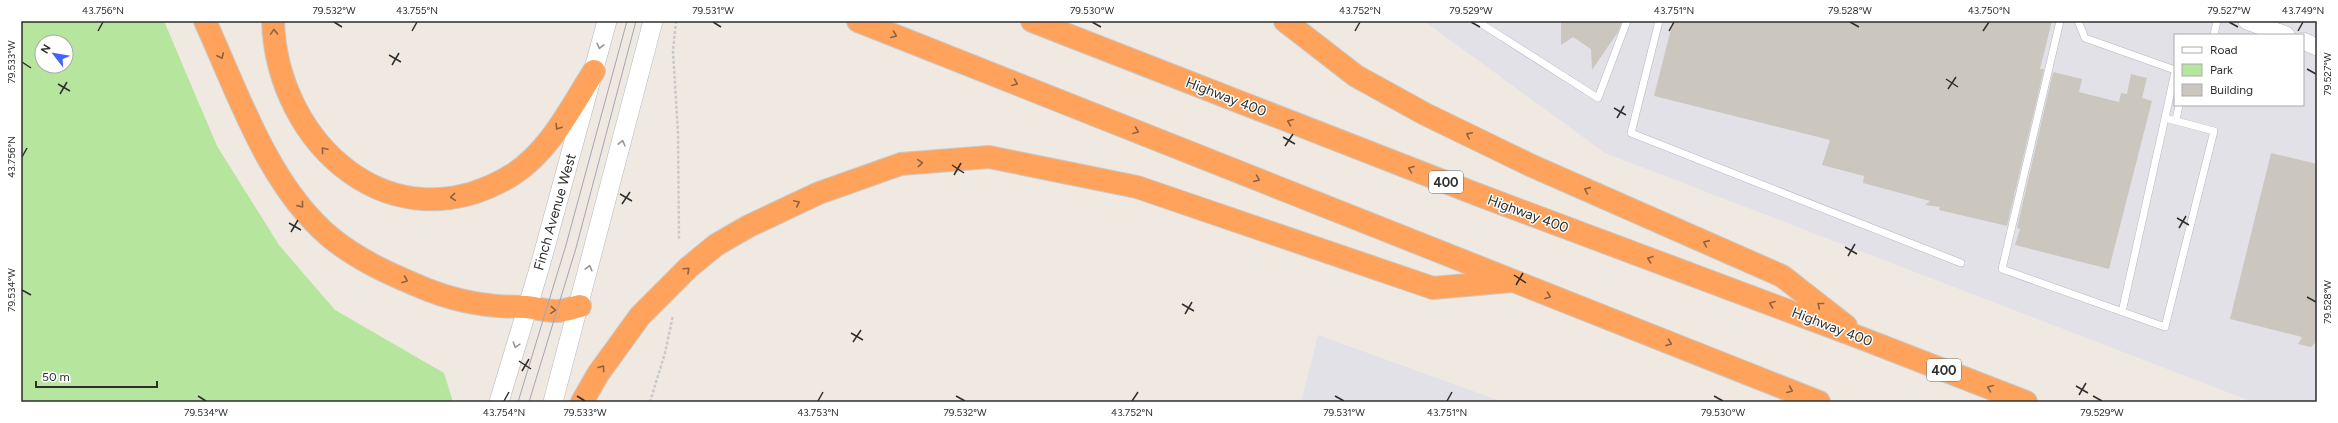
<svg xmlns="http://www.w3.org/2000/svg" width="2338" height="423" font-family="Figtree,sans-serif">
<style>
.industrial{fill:#e3e1e8;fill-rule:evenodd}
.green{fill:#b6e59e;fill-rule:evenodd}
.building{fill:#cbc7bf}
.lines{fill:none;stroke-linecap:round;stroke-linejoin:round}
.service-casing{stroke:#b4b7c1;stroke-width:8}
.tertiary-casing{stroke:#b4b7c1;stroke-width:18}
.secondary-casing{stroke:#b4b7c1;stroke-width:20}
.motorway-casing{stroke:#c9c9c9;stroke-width:24}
.path{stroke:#c9c9c9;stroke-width:2.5;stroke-dasharray:3 2;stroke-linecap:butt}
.service{stroke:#fff;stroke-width:7}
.tertiary{stroke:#fff;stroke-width:17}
.secondary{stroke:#fff;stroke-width:19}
.motorway{stroke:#ffa35c;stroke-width:22}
.tram{stroke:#a3a6b8;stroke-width:1}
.oneway{stroke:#8c6343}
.oneway2{stroke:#969696}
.ticks{fill:none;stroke:#2e2e2e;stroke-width:1.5}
.labels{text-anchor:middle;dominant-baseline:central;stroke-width:3;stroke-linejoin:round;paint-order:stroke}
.shield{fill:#fff;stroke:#6d6d6d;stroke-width:1}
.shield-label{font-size:13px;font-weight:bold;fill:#2e2e2e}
.street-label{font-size:14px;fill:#2e2e2e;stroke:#fff}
.neatline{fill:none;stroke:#2e2e2e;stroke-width:1.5}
.ticks-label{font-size:10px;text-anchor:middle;fill:#2e2e2e}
</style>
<rect width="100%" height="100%" fill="#efe9e1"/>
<!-- industrial -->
<path class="industrial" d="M1424,21h893v381h-64l-648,-249zM2175,35h128v70h-128z
M1318,335l185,67h-202z"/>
<!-- green -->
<path class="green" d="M21,21h143l53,125 62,99 56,65 109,63 9,29h-432zM42,42h24v24h-24z"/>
<!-- building -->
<path class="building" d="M1561,21h61l-4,11 -26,38 -1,-21 -18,-12 -12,8z
M1673,21h379l-12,48h4l-37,157 -68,-16 1,-3 -15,-2 5,-4 -67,-18 1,-7 -42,-11 8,-25 -176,-44z
M2053,72l29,7 -3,13 40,10 2,-9 6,1 4,-20 16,4 -5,20 10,3 -43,168 -94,-24 5,-16 -3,-1z
M2271,153l46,11v177l-6,6 -13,-3 4,-7 -72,-18z"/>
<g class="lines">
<defs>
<path id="service" d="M1477,21l121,77 29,-77
M1659,21l-28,112 330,130
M2060,21l-58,248 163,58 49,-196 -49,-13 -43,194
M2078,21l7,17 90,32
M2214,35l3,-14
M2165,118l10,-46
M2176,120l3,-15"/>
<path id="tertiary" d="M2247,21l39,14
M2303,41l14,6"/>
<path id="secondary" d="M499,402l41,-136 67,-245
M553,402l100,-381"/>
<path id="motorway" d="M205,21c33,72 63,164 125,216 29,24 64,39 98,53 34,13 62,17 98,17 10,1 20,4 30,4 8,0 16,-3 24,-5
M273,21c4,124 120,227 239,154 38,-24 59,-68 82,-104
M858,21l961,381
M1032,21l444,173 385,144 165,64
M1285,21l71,55 69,38 105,51 252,111 64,50
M582,402l16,-28 42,-58 48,-48 28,-23 33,-19 70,-33 82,-29 88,-7 148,30 296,101 79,-7"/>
</defs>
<!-- service casing -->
<use href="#service" class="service-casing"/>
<!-- tertiary casing -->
<use href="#tertiary" class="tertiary-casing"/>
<!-- secondary casing -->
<use href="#secondary" class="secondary-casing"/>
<!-- motorway casing -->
<use href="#motorway" class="motorway-casing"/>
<!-- path -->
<path class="path" d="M676,21l-3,30 5,82 1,106
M650,402l15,-49 8,-38"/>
<!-- service -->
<use href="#service" class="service"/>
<!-- tertiary -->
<use href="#tertiary" class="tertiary"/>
<!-- secondary -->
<use href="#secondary" class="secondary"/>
<!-- motorway -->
<use href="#motorway" class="motorway"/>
<!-- tram -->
<path class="tram" d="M518,402l48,-157 61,-224
M529,402l47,-154 60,-227"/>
</g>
<!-- one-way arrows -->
<defs><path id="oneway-chevron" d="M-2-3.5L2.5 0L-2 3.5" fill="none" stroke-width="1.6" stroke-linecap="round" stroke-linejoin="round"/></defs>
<g class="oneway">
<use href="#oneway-chevron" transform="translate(274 32) rotate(-92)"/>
<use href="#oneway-chevron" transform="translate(894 35) rotate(22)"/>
<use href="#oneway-chevron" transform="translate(221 56) rotate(65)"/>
<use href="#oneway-chevron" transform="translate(1015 83) rotate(22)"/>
<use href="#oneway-chevron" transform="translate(1290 122) rotate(-159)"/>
<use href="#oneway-chevron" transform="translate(558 127) rotate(122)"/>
<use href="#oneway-chevron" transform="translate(1136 131) rotate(22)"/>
<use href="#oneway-chevron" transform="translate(1469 135) rotate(-154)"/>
<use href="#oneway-chevron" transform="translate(324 150) rotate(-130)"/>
<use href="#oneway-chevron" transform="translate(920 163) rotate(-5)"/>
<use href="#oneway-chevron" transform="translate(1411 169) rotate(-159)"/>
<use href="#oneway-chevron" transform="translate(1257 179) rotate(22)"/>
<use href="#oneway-chevron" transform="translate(1587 190) rotate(-156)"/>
<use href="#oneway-chevron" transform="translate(453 197) rotate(175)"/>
<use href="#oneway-chevron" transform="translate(797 203) rotate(-25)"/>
<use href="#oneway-chevron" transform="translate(301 205) rotate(51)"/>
<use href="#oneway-chevron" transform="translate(1706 243) rotate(-156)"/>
<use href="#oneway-chevron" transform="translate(1650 259) rotate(-160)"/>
<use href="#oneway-chevron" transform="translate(687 270) rotate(-43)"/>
<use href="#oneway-chevron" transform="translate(405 280) rotate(23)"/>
<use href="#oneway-chevron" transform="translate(1548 296) rotate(21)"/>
<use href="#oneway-chevron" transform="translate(1772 304) rotate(-159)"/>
<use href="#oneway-chevron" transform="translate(1820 305) rotate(-141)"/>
<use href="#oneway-chevron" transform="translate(553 310) rotate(3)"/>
<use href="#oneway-chevron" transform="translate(1669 343) rotate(21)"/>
<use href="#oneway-chevron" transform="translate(602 368) rotate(-54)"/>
<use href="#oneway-chevron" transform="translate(1990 388) rotate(-159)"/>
<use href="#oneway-chevron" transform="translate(1790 390) rotate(21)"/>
</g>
<g class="oneway2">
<use href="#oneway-chevron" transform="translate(600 46) rotate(104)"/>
<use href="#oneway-chevron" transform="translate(622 143) rotate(-76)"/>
<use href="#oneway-chevron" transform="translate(589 268) rotate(-76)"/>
<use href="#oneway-chevron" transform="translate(516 345) rotate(107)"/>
</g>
<!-- ticks -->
<path class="ticks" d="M334,22l8,5M713,22l8,5M1092,22l9,5M1471,22l9,5M1850,22l9,5M2229,22l9,5M98,31l5,-9M412,31l5,-9M1355,31l5,-9M1669,31l5,-9M1983,31l6,-9M2298,31l5,-9M389,55l12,7M22,62l9,6M392,65l7,-12M2307,69l9,5M1946,79l12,8M58,84l12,7M1948,89l8,-12M60,94l7,-12M1614,108l12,7M1617,118l7,-12M1283,137l12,7M1285,146l8,-12M22,157l5,-9M952,165l12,8M954,175l7,-12M620,194l12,7M622,204l8,-12M2177,218l12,7M289,223l12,7M2179,228l7,-12M291,232l7,-12M1845,247l12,7M1848,256l7,-12M1514,275l12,8M1516,285l7,-12M22,290l9,5M2307,297l9,5M1182,304l12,7M1185,314l7,-12M851,333l12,7M853,342l8,-12M519,361l12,8M522,371l7,-12M2076,386l12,7M2079,395l7,-12M198,396l8,5M577,396l8,5M956,396l9,5M1335,396l9,5M1714,396l9,5M2093,396l9,5M504,401l5,-9M818,401l5,-9M1132,401l6,-9M1447,401l5,-9"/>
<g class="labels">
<!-- shield labels -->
<g class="shield">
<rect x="1429" y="171" width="34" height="22" rx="3"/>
<rect x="1927" y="359" width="34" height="22" rx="3"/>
</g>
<g class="shield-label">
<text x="1446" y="182">400</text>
<text x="1944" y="370">400</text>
</g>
<!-- street labels -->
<g class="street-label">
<text transform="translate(1226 97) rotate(21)">Highway 400</text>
<text transform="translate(555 212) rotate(-74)">Finch Avenue West</text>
<text transform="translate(1528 214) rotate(20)">Highway 400</text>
<text transform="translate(1832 327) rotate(21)">Highway 400</text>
</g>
</g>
<!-- border -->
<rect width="2338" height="423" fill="none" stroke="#ffffff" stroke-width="44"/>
<!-- legend -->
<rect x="2174" y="34" width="130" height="72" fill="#ffffff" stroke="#ababab"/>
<rect x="2182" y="47" width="20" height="6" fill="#ffffff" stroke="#ababab"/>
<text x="2210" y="54" font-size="12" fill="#2e2e2e">Road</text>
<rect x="2182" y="64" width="20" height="12" fill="#b6e59e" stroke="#ababab"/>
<text x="2210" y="74" font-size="12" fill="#2e2e2e">Park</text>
<rect x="2182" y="84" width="20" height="12" fill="#cbc7bf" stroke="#ababab"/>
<text x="2210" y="94" font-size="12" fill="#2e2e2e">Building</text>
<!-- north arrow -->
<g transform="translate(54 54) rotate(301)"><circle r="19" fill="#ffffff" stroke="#ababab"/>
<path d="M0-3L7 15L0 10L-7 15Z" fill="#4264fb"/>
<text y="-6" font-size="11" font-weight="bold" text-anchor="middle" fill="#2e2e2e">N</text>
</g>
<!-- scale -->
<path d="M36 381v6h121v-6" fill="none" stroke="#2e2e2e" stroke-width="2"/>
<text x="42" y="381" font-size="12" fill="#2e2e2e" stroke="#ffffff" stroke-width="3" paint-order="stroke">50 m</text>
<rect x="22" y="22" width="2294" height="379" class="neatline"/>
<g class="ticks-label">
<text x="103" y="14">43.756°N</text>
<text x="334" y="14">79.532°W</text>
<text x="417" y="14">43.755°N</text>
<text x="713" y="14">79.531°W</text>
<text x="1092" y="14">79.530°W</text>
<text x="1360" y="14">43.752°N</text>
<text x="1471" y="14">79.529°W</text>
<text x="1674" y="14">43.751°N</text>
<text x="1850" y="14">79.528°W</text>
<text x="1989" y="14">43.750°N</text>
<text x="2229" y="14">79.527°W</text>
<text x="2303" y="14">43.749°N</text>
<text transform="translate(11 62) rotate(-90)" y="4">79.533°W</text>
<text transform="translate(2327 74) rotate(-90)" y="4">79.527°W</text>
<text transform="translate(11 157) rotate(-90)" y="4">43.756°N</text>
<text transform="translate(11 290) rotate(-90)" y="4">79.534°W</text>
<text transform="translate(2327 302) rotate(-90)" y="4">79.528°W</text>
<text x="206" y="416">79.534°W</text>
<text x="504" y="416">43.754°N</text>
<text x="585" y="416">79.533°W</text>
<text x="818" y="416">43.753°N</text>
<text x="965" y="416">79.532°W</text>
<text x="1132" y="416">43.752°N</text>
<text x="1344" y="416">79.531°W</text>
<text x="1447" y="416">43.751°N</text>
<text x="1723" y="416">79.530°W</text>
<text x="2102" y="416">79.529°W</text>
</g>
</svg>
